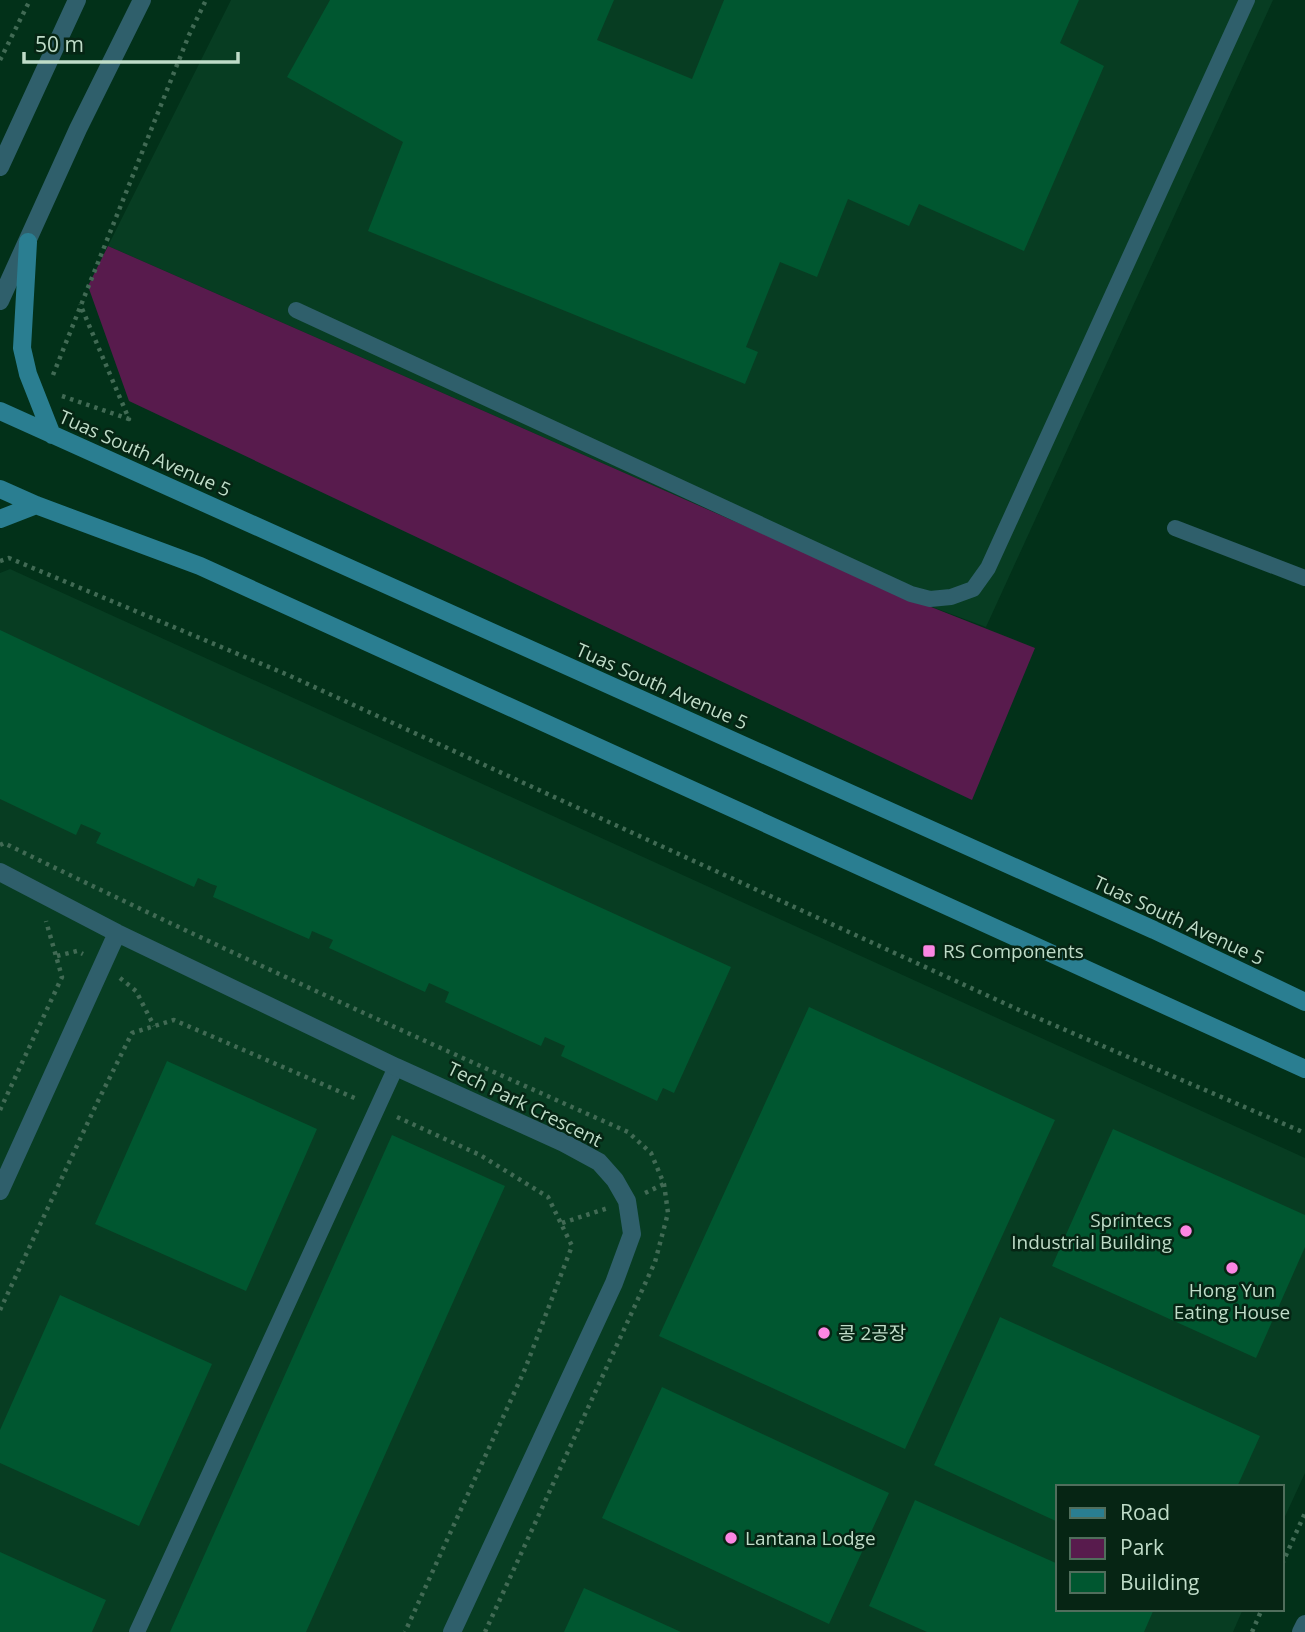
<svg xmlns="http://www.w3.org/2000/svg" width="1305" height="1632" font-family="'Open Sans','Noto Sans KR',sans-serif">
<style>
.built{fill:#073d22}
.green{fill:#581b4d}
.building{fill:#005730}
.lines{fill:none;stroke-linecap:round;stroke-linejoin:round}
.path{stroke:#416a54;stroke-width:4.5;stroke-dasharray:3.5 5;stroke-linecap:butt}
.service{stroke:#2f5f6b;stroke-width:16}
.minor{stroke:#2f5f6b;stroke-width:18}
.tertiary{stroke:#2f5f6b;stroke-width:18}
.secondary{stroke:#2a7e91;stroke-width:18}
.poi-dot{fill:#fc86e3;stroke:#062514;stroke-width:2.5}
.labels{text-anchor:middle;dominant-baseline:central;stroke-width:5;stroke-linejoin:round;paint-order:stroke}
.street-label{font-size:19px;fill:#bfdcc8;stroke:#062514}
.poi-label{font-size:19px;fill:#bfdcc8;stroke:#062514;text-anchor:start}
</style>
<rect width="100%" height="100%" fill="#023119"/>
<!-- built -->
<path class="built" d="M231,0h1042l-287,627 -70,-26 -808,-355z
M10,569l1295,589v315l-23,50v-36h-224v122h185l-10,23h-1233v-1059z"/>
<!-- green -->
<path class="green" d="M108,246l808,355 119,47 -63,152 -843,-399 -41,-115z"/>
<!-- building -->
<path class="building" d="M330,0h284l-17,40 95,39 32,-79h355l-19,43 44,23 -80,185 -105,-47 -10,22 -61,-27 -31,78 -37,-15 -34,85 12,5 -13,32 -377,-153 35,-89 -116,-65z
M0,630l214,101 517,236 -57,126 -11,-5 -6,13 -96,-45 4,-10 -20,-9 -4,9 -96,-44 4,-10 -20,-9 -4,9 -96,-44 4,-8 -21,-9 -3,8 -96,-42 4,-11 -6,-2 -13,-6 -4,9 -98,-44 5,-10 -6,-3 -14,-6 -5,11 -76,-36z
M809,1007l246,113 -150,329 -246,-113z
M167,1061l150,68 -71,162 -151,-67z
M1113,1129l192,86v32l-49,111 -204,-92z
M392,1135l113,51 -31,69 -168,377h-136z
M60,1295l152,69 -73,162 -139,-63v-33z
M1000,1317l260,119 -23,51h-179v35l-124,-57z
M662,1387l227,106 -60,131 -227,-106z
M915,1500l143,64v45h96l-10,23h-217l-58,-26z
M0,1552l106,48 -14,32h-92z
M584,1588l97,44h-117z"/>
<g class="lines">
<!-- path -->
<path class="path" d="M0,60l30,-60
M53,375l136,-340 17,-35
M62,396l67,23 -49,-115
M0,561l9,-3 279,117 731,335 286,123
M0,845l4,-2c206,101 415,196 624,289l23,21 13,31 4,29 -13,49 -170,370
M57,956l20,-5 6,3
M120,978l16,13 18,35
M0,1110l62,-133 -16,-56
M397,1117l83,38 68,42 24,49 -47,123 -120,263
M645,1193l19,-9
M562,1223l46,-15
M0,1310l96,-205 36,-72 42,-13 183,79
M1282,1564l23,-51
M1252,1632l10,-23"/>
<!-- service -->
<path class="service" d="M296,310l615,284 19,5 21,-2 22,-8 15,-21 259,-568
M1175,528l130,50
M137,1632l259,-565"/>
<!-- minor -->
<path class="minor" d="M0,872l117,61 279,134 168,76 35,19 16,18 12,21 5,33 -18,49 -162,349
M0,1191l117,-258
M1301,1632l4,-8"/>
<!-- tertiary -->
<path class="tertiary" d="M0,167l77,-167
M0,301l78,-172 64,-129"/>
<!-- secondary -->
<path class="secondary" d="M28,242l-6,106 6,26 24,61
M0,411l1154,519 151,72
M0,489l36,16 164,61 1105,503
M0,519l36,-14"/>
</g>
<!-- markers -->
<g class="poi-dot">
<rect x="922" y="944" width="14" height="14" rx="3.5"/>
<circle cx="1186" cy="1231" r="7"/>
<circle cx="1232" cy="1268" r="7"/>
<circle cx="824" cy="1333" r="7"/>
<circle cx="731" cy="1538" r="7"/>
</g>
<g class="labels">
<!-- street labels -->
<g class="street-label">
<text transform="translate(145 453) rotate(24)">Tuas South Avenue 5</text>
<text transform="translate(662 686) rotate(24)">Tuas South Avenue 5</text>
<text transform="translate(1179 920) rotate(25)">Tuas South Avenue 5</text>
<text transform="translate(525 1104) rotate(26)">Tech Park Crescent</text>
</g>
<!-- poi labels -->
<g class="poi-label">
<text x="943" y="951">RS Components</text>
<text x="1172" y="1220" text-anchor="end">Sprintecs<tspan x="1172" dy="22">Industrial Building</tspan></text>
<text x="1232" y="1290" text-anchor="middle">Hong Yun<tspan x="1232" dy="22">Eating House</tspan></text>
<text x="838" y="1333">콩 2공장</text>
<text x="745" y="1538">Lantana Lodge</text>
</g>
</g>
<!-- legend -->
<rect x="1056" y="1485" width="228" height="126" fill="#062514" stroke="#506e5c" stroke-width="2"/>
<rect x="1070" y="1508" width="35" height="10" fill="#2a7e91" stroke="#506e5c" stroke-width="2"/>
<text x="1120" y="1520" font-size="21" fill="#bfdcc8">Road</text>
<rect x="1070" y="1538" width="35" height="21" fill="#581b4d" stroke="#506e5c" stroke-width="2"/>
<text x="1120" y="1555" font-size="21" fill="#bfdcc8">Park</text>
<rect x="1070" y="1572" width="35" height="21" fill="#005730" stroke="#506e5c" stroke-width="2"/>
<text x="1120" y="1590" font-size="21" fill="#bfdcc8">Building</text>
<!-- scale -->
<path d="M24 52v10h214v-10" fill="none" stroke="#bfdcc8" stroke-width="3.5"/>
<text x="35" y="52" font-size="21" fill="#bfdcc8" stroke="#062514" stroke-width="5" paint-order="stroke">50 m</text>
</svg>
